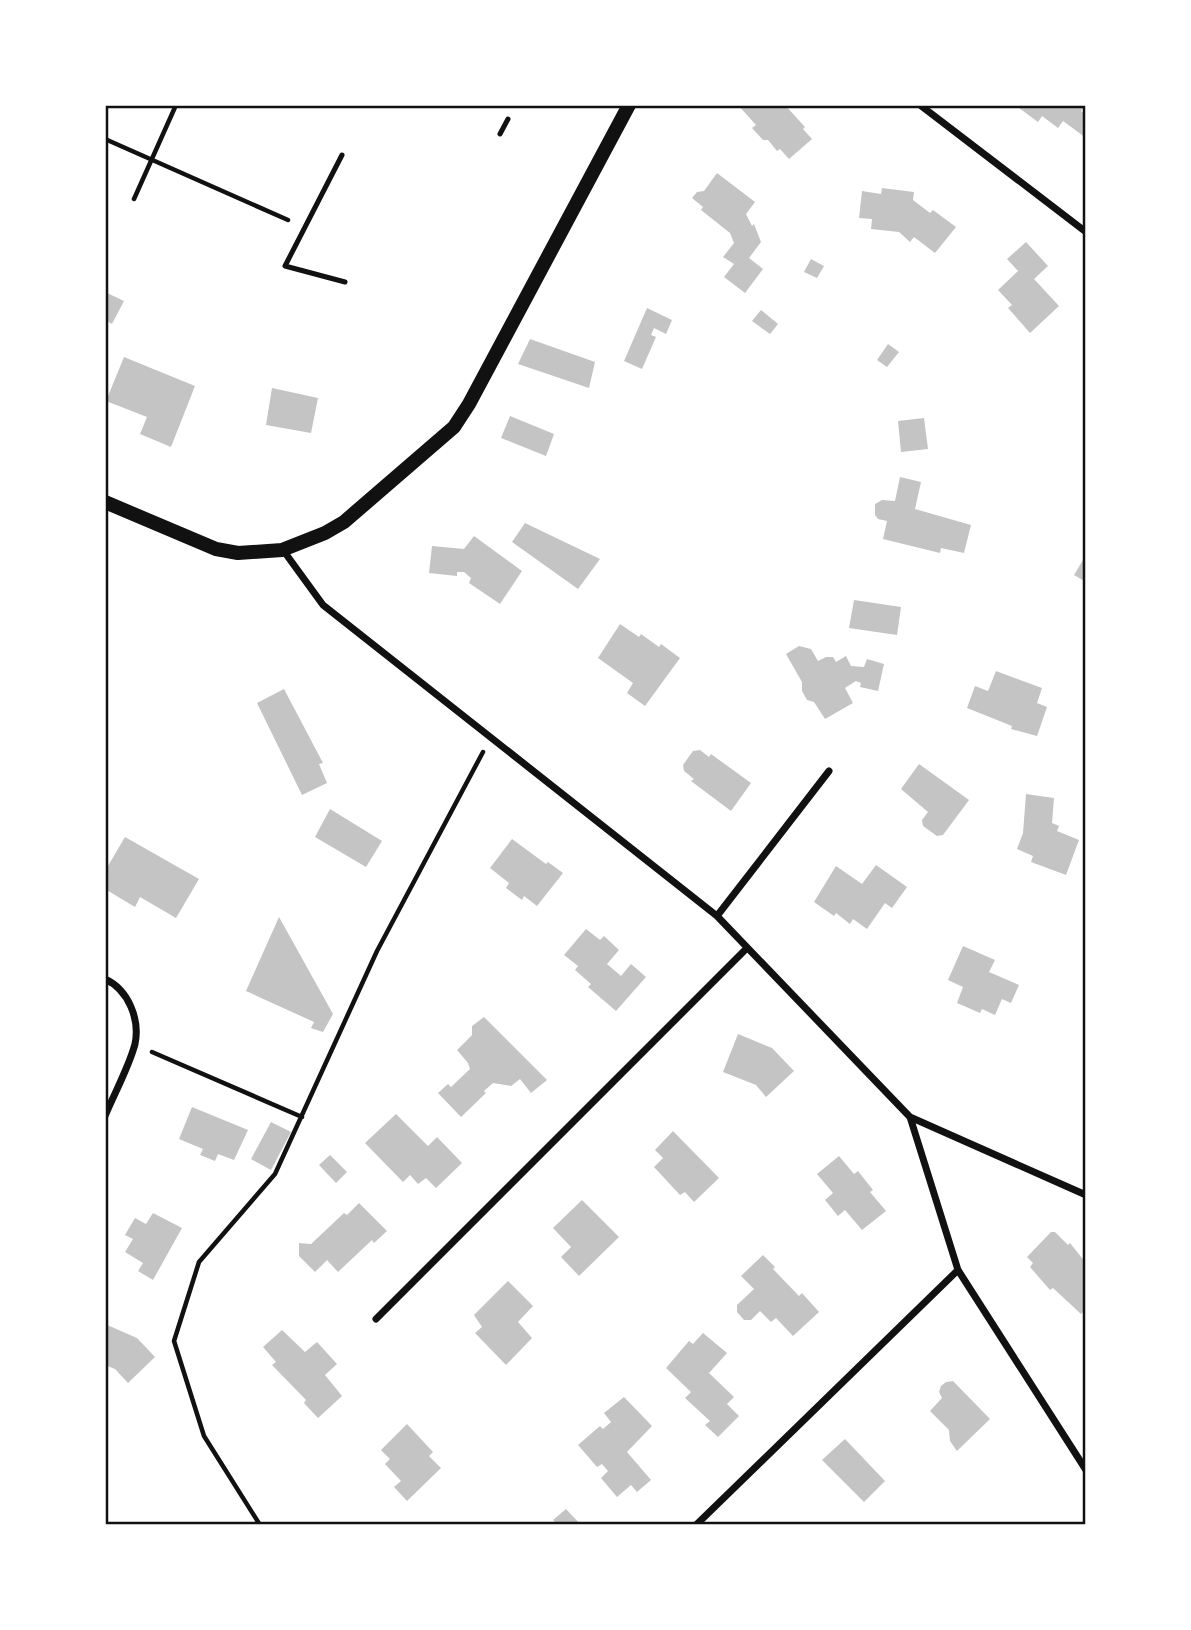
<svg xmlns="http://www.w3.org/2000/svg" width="1191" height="1630" font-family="'Work Sans',sans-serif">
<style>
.building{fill:#c4c4c4}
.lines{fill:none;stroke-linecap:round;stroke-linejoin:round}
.path{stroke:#111;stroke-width:4.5}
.service{stroke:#111;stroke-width:5}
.minor{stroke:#111;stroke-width:7}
.secondary{stroke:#111;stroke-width:14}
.neatline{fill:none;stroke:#111;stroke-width:2.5}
</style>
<rect width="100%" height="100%" fill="#fff"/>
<!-- building -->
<path class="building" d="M738,105h47l20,22 -2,2 9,10 -23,20 -9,-10 -3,2 -9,-11h-5l-11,-12 4,-3z
M1015,105h70l-4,6 5,4v23l-23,-17 -5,7 -16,-12 -4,6z
M717,173l38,29 -9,12 6,12 2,-2 7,18 -12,16 14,11 -18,24 -21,-16 10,-13 -11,-7 11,-14 -4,-10 -29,-23 2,-3 -11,-9 5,-6 7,-1z
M882,188l32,4 -1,8 17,13 3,-3 23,17 -21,26 -21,-16 -4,5 -11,-10 -28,-3 1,-10 -13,-1 3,-27 19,3z
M1026,242l22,24 -14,13 25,27 -29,27 -22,-25 4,-3 -14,-15 20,-19 -11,-12z
M811,259l13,7 -7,12 -13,-6z
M105,292l19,9 -12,23 -7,-4z
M647,308l25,12 -6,14 -12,-6 -3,7 5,2 -14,32 -18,-8z
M761,310l17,14 -8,10 -18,-13z
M530,339l65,23 -6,26 -71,-24z
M888,344l11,8 -12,15 -10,-7z
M124,357l71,29 -24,61 -31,-13 7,-17 -41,-16z
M272,388l46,10 -7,35 -45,-8z
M510,416l44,18 -8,22 -45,-18z
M924,418l4,31 -27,3 -3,-31z
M900,477l21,5 -6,27 56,16 -7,28 -23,-5 -1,5 -57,-14 4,-18 -9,-2 -3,-4v-11l7,-4 13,1z
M525,523l75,36 -22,30 -66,-47z
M474,536l48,35 -22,33 -31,-21 2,-5 -7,-6h-7v4l-28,-3 3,-27 32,3z
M1086,555v27l-12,-7z
M854,600l47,7 -4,28 -48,-7z
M620,624l19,13 2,-3 18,13 2,-3 19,14 -35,48 -18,-13 6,-10 -35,-25z
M799,646l12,3 7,12 8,-4h7l3,5 10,-6 5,10 13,1 3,-8 17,5 -6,27 -18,-4 1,-4 -5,-2 -11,7 8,15 -28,16 -11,-17 -7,-2 -5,-9v-9l-16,-28z
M996,671l46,17 -5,15 10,4 -10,29 -26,-7 1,-3 -45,-18 8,-22 13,5z
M284,689l39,74 -4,1 8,19 -25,12 -45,-92z
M700,750l9,7 2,-3 40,29 -20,28 -40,-30 3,-2 -10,-8 -1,-6 10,-14z
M919,764l50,36 -26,35 -6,1 -14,-10 -1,-6 6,-8 -27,-23z
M1026,794l28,4 -2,25 7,3 -2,5 22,9 -13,35 -35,-13 2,-6 -16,-7 6,-16z
M330,809l52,32 -16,26 -51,-30z
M125,837l74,42 -23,39 -36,-21 -5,10 -30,-18v-18z
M512,839l34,25 2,-2 15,11 -26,33 -13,-10 -2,4 -16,-12 3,-5 -19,-15z
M876,865l31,22 -15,21 -7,-5 -18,26 -14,-10 -3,5 -14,-11 -2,3 -20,-14 22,-36 26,18z
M279,917l54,97 -10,18 -12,-4 3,-6 -68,-31z
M586,929l14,11 4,-4 15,14 -12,14 14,12 10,-12 15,13 -30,34 -28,-24 3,-3 -16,-14 3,-4 -14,-11z
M963,946l32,14 -6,12 30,13 -8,18 -9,-4 -7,16 -13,-6 -2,4 -23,-10 6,-16 -15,-7z
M484,1017l63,63 -16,13 -11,-14 -9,7 -18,-3 -9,8 2,2 -25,24 -23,-24 10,-9 3,3 19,-18 -2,-6 -11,-13 15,-15v-9z
M738,1034l34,14 22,23 -28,26 -10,-12 -33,-13z
M192,1107l56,23 -14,30 -16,-6 -3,7 -15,-6 3,-6 -24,-10z
M396,1114l32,32 9,-9 25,26 -26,25 -10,-10 -8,6 -8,-9 -7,7 -38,-39z
M271,1122l20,10 -20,38 -20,-11z
M673,1131l46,47 -25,24 -9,-10 -5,3 -26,-28 9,-9 -8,-8z
M330,1155l17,17 -11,11 -17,-18z
M839,1156l15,18 4,-3 15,19 -3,2 16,19 -24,19 -17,-20 -7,6 -13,-16 8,-7 -16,-19z
M582,1200l37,37 -40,39 -18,-19 10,-10 -18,-19z
M359,1203l28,28 -13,12 -2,-3 -34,32 -11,-12 -12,12 -16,-16v-13l12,1 33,-31 3,2z
M153,1213l29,15 -29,52 -15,-9 5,-8 -18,-11 8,-13 -8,-4 10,-17 11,6z
M1051,1232h4l13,13 2,-2 16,20v46l-5,5 -28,-26 -3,2 -20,-23 3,-4 -6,-6z
M763,1255l12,12 -2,2 26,27 3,-3 17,19 -26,24 -17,-18 -5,4 -11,-11 -9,9h-7l-7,-8v-7l17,-16 -13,-13z
M508,1281l25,25 -15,16 14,16 -26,27 -31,-32 7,-6 -8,-12z
M105,1324l32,14 18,19 -27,26 -13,-14 -10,-4z
M282,1330l23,22 12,-10 20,22 -12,11 17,21 -24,22 -14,-15 2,-3 -34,-35 4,-3 -13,-15z
M703,1333l24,20 -18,20 25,24 -7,7 12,12 -21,21 -13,-12 5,-4 -25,-23 6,-6 -25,-24 23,-27 4,3z
M953,1381l37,38 -33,32 -7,-10 -1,-11 -19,-19 12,-13 -3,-6 2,-6 5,-4z
M624,1397l28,29 -25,26 24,28 -14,12 -6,-7 -14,12 -16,-19 7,-7 -6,-7 -5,3 -19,-22 22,-19 3,3 8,-7 -7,-9z
M407,1424l26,28 -4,4 12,12 -34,33 -13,-14 7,-6 -16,-17 5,-5 -9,-9z
M845,1439l40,42 -21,21 -42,-42z
M566,1509l15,16h-23l-5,-5z"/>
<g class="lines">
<!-- path -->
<path class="path" d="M105,139l183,81
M134,199l42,-94
M152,1052l150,65
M260,1525l-56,-89 -30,-95 25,-79 76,-88 102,-223 106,-199"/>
<!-- service -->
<path class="service" d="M500,134l8,-15
M342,155l-57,111 60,16"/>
<!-- minor -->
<path class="minor" d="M920,105l166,127
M283,550l40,55 394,311 193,201 48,153 128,200
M717,916l112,-145
M105,979c24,11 35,41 30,65 -6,23 -21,50 -30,72
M910,1117l176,78
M376,1319l371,-371
M696,1525l262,-255"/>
<!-- secondary -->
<path class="secondary" d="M105,502l111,47 22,4 44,-3 43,-17 19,-11 110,-95 15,-23 160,-299"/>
</g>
<!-- border -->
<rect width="1191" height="1630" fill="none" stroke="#ffffff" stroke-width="214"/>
<rect x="107" y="107" width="977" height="1416" class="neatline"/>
</svg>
